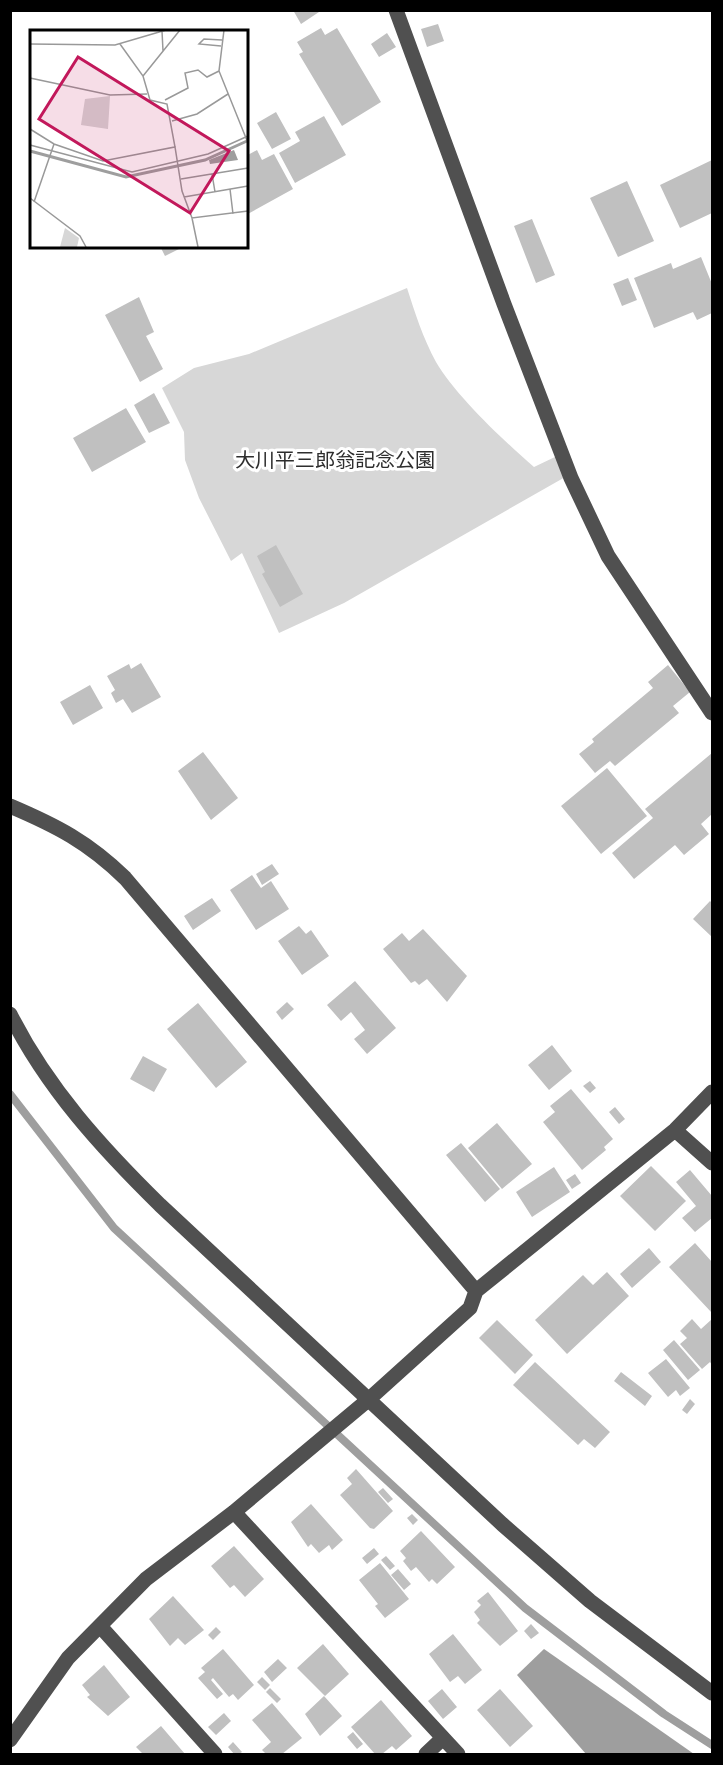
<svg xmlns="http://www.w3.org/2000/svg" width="723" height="1765" font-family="Rubik,'Noto Sans JP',sans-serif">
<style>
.green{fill:#d7d7d7}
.water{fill:#9e9e9e}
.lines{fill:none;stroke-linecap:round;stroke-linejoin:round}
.stream{stroke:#9e9e9e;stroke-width:8}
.building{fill:#c0c0c0}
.minor{stroke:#505050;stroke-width:15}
.labels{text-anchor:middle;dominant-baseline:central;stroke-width:6;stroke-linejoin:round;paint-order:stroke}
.park-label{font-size:20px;fill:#2e2e2e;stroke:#fff}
.inset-river{fill:none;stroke:#9e9e9e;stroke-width:3}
.inset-road{fill:none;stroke:#999;stroke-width:1.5}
.view{fill:#c2185b;fill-opacity:0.15;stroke:#c2185b;stroke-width:3}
.inset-edge{fill:none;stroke:#000;stroke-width:3}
</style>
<rect width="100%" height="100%" fill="#fff"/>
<!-- green -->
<path class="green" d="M407,288c8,25 16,50 29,74 19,33 68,79 98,105l23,-11 10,20 -223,127 -65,30 -37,-80 -11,8 -32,-63 -14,-38 -1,-28 -22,-44 32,-20 55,-14z"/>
<!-- water -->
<path class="water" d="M544,1649l150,105h-108l-69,-79z"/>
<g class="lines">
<!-- stream -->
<path class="stream" d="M10,1094l104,134 411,380 139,106 48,31"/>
</g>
<!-- building -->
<path class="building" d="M293,10h29l-21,14z
M438,24l6,17 -17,6 -6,-18z
M321,28l4,7 12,-7 44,74 -39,24 -43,-72 4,-2 -6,-10z
M387,33l9,14 -17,10 -8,-13z
M276,112l15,27 -19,10 -15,-26z
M324,116l22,39 -51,28 -16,-30 21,-12 -5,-9z
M257,150l5,10 12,-6 19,35 -47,26v-59z
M712,160v53l-32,15 -20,-43z
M627,181l27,60 -36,16 -28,-59z
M532,219l23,56 -19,8 -22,-57z
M160,246h25l-20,10z
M701,257l11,27v29l-15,7 -4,-8 -39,16 -20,-50 37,-15 2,6z
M628,278l9,22 -15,6 -9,-22z
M139,297l15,35 -8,4 17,33 -23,13 -35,-67z
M154,393l16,30 -21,10 -15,-28z
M126,408l20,34 -54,30 -19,-34z
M276,545l27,49 -23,13 -18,-33 3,-2 -8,-16z
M141,663l20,34 -29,16 -9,-14 -7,4 -5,-10 4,-3 -8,-14 22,-12 2,5z
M668,665l22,27 -17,14 6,7 -64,53 -5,-5 -15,12 -16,-19 15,-12 -2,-3 61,-51 -5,-6z
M90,685l13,23 -30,17 -13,-23z
M203,752l35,46 -27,22 -33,-49z
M712,753v61l-11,10 8,10 -25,21 -9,-10 -41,34 -22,-26 41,-35 -8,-9z
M607,768l40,48 -46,38 -40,-48z
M272,864l7,10 -17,11 -6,-11z
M252,875l9,13 10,-7 18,28 -33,21 -26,-40z
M212,898l9,13 -28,19 -9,-14z
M710,901l2,2v34l-19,-18z
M299,926l7,8 5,-4 18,26 -27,19 -24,-34z
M423,929l44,47 -20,26 -20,-23 -8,6 -4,-4 -4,2 -28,-34 19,-16 7,8z
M355,981l41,47 -29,26 -13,-15 11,-9 -14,-18 -10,9 -14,-16z
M287,1002l7,7 -12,11 -6,-8z
M198,1003l49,59 -31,26 -49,-59z
M552,1045l20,26 -23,19 -21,-25z
M143,1056l24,13 -13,23 -24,-13z
M590,1081l6,7 -6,5 -7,-7z
M571,1089l42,50 -9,8 2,3 -24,20 -39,-48 12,-10 -5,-6z
M615,1107l10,12 -6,5 -10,-12z
M497,1123l35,41 -30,25 -34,-41z
M461,1143l39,46 -15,13 -39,-47z
M651,1166l35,35 -31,30 -35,-35z
M554,1167l16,25 -38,25 -16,-25z
M690,1170l22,26v22l-17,14 -13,-14 14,-12 -20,-24z
M575,1174l6,9 -9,6 -6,-9z
M695,1243l17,19v51l-43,-46z
M649,1248l12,14 -29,26 -12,-14z
M607,1272l22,24 -62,58 -32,-34 48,-45 10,10z
M692,1319l9,10 11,-10v46l-2,-3 -8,7 -22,-25 7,-6 -7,-7z
M497,1320l36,35 -18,19 -36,-36z
M674,1340l26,30 -12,10 -25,-30z
M666,1359l24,29 -10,8 -4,-6 -8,7 -20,-24z
M535,1362l75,70 -15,16 -11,-9 -6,6 -65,-60z
M621,1372l31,24 -7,10 -31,-25z
M690,1399l5,5 -8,10 -5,-4z
M356,1469l37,42 -19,18 -4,-1 -30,-33 12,-11 -5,-6z
M383,1488l10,11 -5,4 -10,-11z
M311,1504l32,36 -11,10 -3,-5 -10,8 -8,-9 -3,3 -17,-25z
M412,1514l6,6 -5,5 -6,-7z
M421,1531l34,36 -18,17 -5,-5 -3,3 -13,-15 -5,4 -8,-10 3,-3 -6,-7z
M234,1546l30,33 -19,18 -11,-12 -4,3 -19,-22z
M374,1548l5,6 -12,10 -5,-6z
M386,1556l9,10 -5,4 -9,-10z
M380,1563l29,36 -24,19 -10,-12 3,-2 -19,-24z
M398,1569l13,15 -7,6 -13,-15z
M488,1592l30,39 -18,15 -23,-23 3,-3 -6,-8 7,-7 -4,-4z
M173,1596l31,34 -19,15 -7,-7 -8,8 -21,-27z
M531,1624l8,9 -8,6 -7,-8z
M216,1627l5,5 -8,8 -5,-5z
M453,1634l29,36 -17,14 -7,-8 -8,6 -21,-28z
M323,1644l26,30 -24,22 -28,-28z
M223,1649l31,36 -16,15 -5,-6 -4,3 -16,-19 -2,2 12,14 -6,5 -19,-21 7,-6 -4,-4z
M278,1659l9,9 -15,14 -8,-10z
M104,1665l26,32 -22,19 -21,-19 3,-2 -8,-10z
M262,1677l8,8 -5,5 -8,-8z
M270,1688l11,11 -4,4 -11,-11z
M442,1689l15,18 -14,12 -15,-18z
M500,1689l33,37 -23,21 -33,-37z
M324,1696l18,20 -22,20 -15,-22z
M381,1700l31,36 -16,14 -4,-4 -10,8h-7l-24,-27z
M272,1703l30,35 -20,16h-16l-4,-4 9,-8 -19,-22z
M224,1713l7,8 -15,14 -8,-8z
M161,1726l24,28h-42l-7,-7z
M353,1732l10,12 -6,5 -10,-12z
M233,1742l9,10 -3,2h-5l-6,-7z"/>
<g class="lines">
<!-- minor -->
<path class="minor" d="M396,10l108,294 67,174 37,78 104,157
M10,806c47,20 78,36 115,72l351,413 -6,17 -102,92 -134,112 -88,67 -78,79 -58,82
M10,1014c37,74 92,134 150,191l342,319 88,77 122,92
M675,1130l37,33
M476,1291l199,-161 37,-38
M234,1512l224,242
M100,1626l115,128
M426,1754l17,-16"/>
</g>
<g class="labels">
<!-- park labels -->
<g class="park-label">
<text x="335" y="460">大川平三郎翁記念公園</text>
</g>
</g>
<!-- overview -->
<g transform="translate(30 30)">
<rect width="218" height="218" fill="#fff"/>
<path d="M80,66l-2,33 -27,-4 4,-26zM35,198l14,10 -2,9h-17z" fill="#d7d7d7"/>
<path d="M204,120l4,10 -28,4 -1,-4z" fill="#9e9e9e"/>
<path class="inset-river" d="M0,121l96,26 79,-17 42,-19"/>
<path class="inset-road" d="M194,0l-5,41 29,72M132,1l1,20M0,14l85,1 51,-15M90,14l23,32 7,24 17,4 8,43M191,16l-22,-2 5,-5 18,1M113,46l37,-46M0,48l80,17 37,-1M135,70l23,-12 -3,-15 13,-3 9,7 12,-6M142,91l25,-7 31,-20M0,99l24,15 49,17 72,-14 7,44 10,27 56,-7M0,115l102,27 76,-18 40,-18M182,144l3,18M151,149l67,-11M200,159l3,25M154,167l64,-11M0,168l50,38 6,11M4,172l20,-58M162,188l6,29"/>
<path class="view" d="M48,27l151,94 -39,62 -151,-94z"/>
<rect width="218" height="218" class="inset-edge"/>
</g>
<!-- border -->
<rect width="723" height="1765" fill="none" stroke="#000000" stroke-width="24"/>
</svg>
